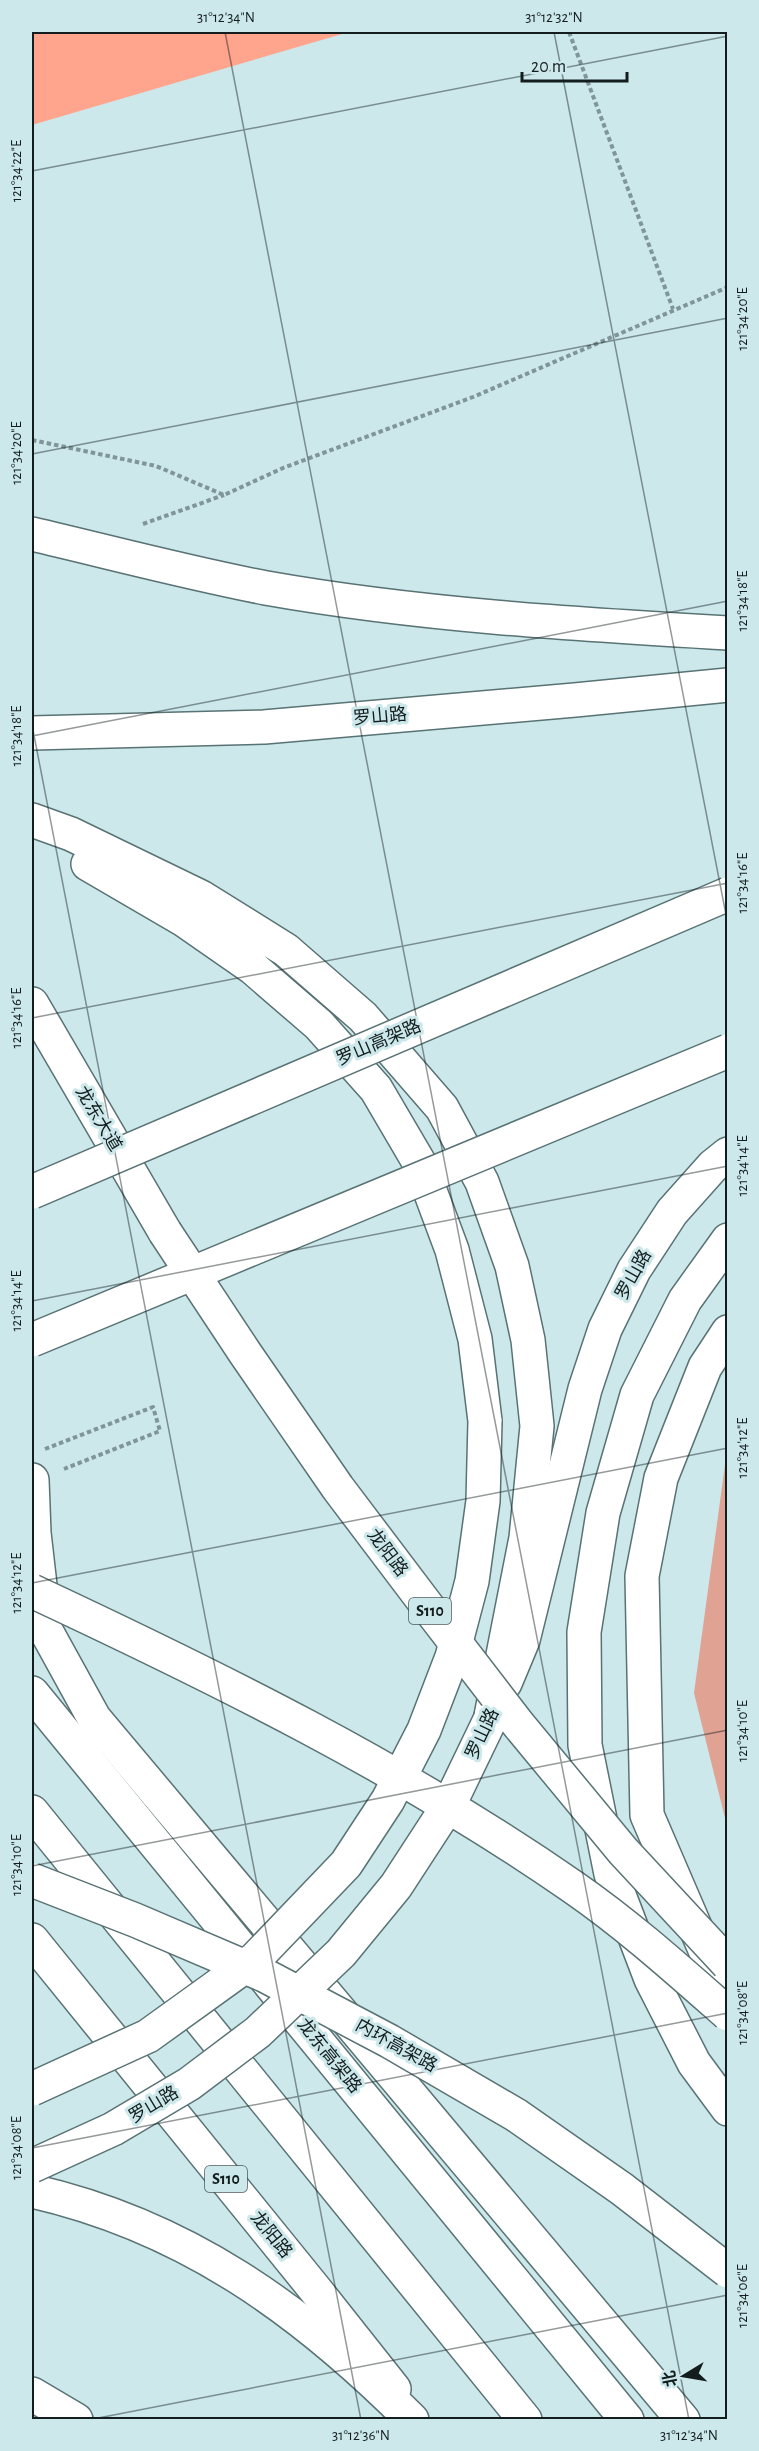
<svg xmlns="http://www.w3.org/2000/svg" width="759" height="2451" font-family="'Alegreya Sans','Noto Sans SC',sans-serif">
<style>
.green{fill:#dfa293}
.water{fill:#ffa58e}
.lines{fill:none;stroke-linecap:round;stroke-linejoin:round}
.minor-casing{stroke:#597274;stroke-width:36}
.major-casing{stroke:#597274;stroke-width:36}
.highway-casing{stroke:#597274;stroke-width:36}
.path{stroke:#809597;stroke-width:4;stroke-dasharray:4.5 3;stroke-linecap:butt}
.minor{stroke:#fff;stroke-width:33}
.major{stroke:#fff;stroke-width:33}
.highway{stroke:#fff;stroke-width:33}
.major-bridge-casing{stroke:#597274;stroke-width:36;stroke-linecap:butt}
.highway-bridge-casing{stroke:#597274;stroke-width:36;stroke-linecap:butt}
.major-bridge{stroke:#fff;stroke-width:33}
.highway-bridge{stroke:#fff;stroke-width:33}
.ticks{fill:none;stroke:#131d1e;stroke-width:1.5;stroke-opacity:0.45}
.labels{text-anchor:middle;dominant-baseline:central;stroke-width:6;stroke-linejoin:round;paint-order:stroke}
.shield{fill:#cce8eb;stroke:#4a5a5c;stroke-width:1.5}
.shield-label{font-size:16px;font-weight:bold;fill:#131d1e}
.street-label{font-size:18px;fill:#131d1e;stroke:#cce8eb}
.neatline{fill:none;stroke:#131d1e;stroke-width:2}
.ticks-label{font-size:15px;text-anchor:middle;fill:#131d1e}
</style>
<rect width="100%" height="100%" fill="#cce8eb"/>
<!-- green -->
<path class="green" d="M727,1450l1,376h-1l-33,-133z"/>
<!-- water -->
<path class="water" d="M32,32h317l-317,93z"/>
<g class="lines">
<defs>
<path id="minor" d="M728,1332l-23,35 -44,111 -19,98 5,239 81,188
M32,1480l2,53 11,96 49,89 589,702"/>
<path id="major" d="M32,733l232,-6 311,-27 153,-15
M32,1004l133,228
M505,1683l18,-43 62,-251 20,-60 29,-59 38,-58 41,-46 15,-12
M32,1940l286,353 76,96"/>
<path id="highway" d="M32,534c77,18 156,39 234,54 153,27 307,36 462,45
M32,820l39,14 130,63 85,53 77,67 79,91 40,74 30,84 16,74 9,86 -11,112 -35,178
M88,864l96,56 69,48 66,57 57,64 44,75 32,86 23,89 10,82
M728,1240l-43,60 -48,95 -34,118 -19,119 1,113 26,129 40,105 43,84 34,46
M32,1693l595,727
M32,1812l493,608
M32,2191c154,35 270,119 380,229
M32,2394l44,26"/>
</defs>
<!-- minor casing -->
<use href="#minor" class="minor-casing"/>
<!-- major casing -->
<use href="#major" class="major-casing"/>
<!-- highway casing -->
<use href="#highway" class="highway-casing"/>
<!-- path -->
<path class="path" d="M569,32l104,277
M32,440l124,26 68,29 59,-27 190,-71 255,-110
M143,524l81,-29
M45,1449l108,-42 7,24 -96,38"/>
<!-- minor -->
<use href="#minor" class="minor"/>
<!-- major -->
<use href="#major" class="major"/>
<!-- highway -->
<use href="#highway" class="highway"/>
<defs>
<path id="major-bridge" d="M165,1232l80,121 93,135 90,119 90,117 105,127 105,113
M32,1591c186,87 371,178 541,296 55,38 105,83 155,127
M32,2166l81,-37 76,-45 69,-52 83,-79 55,-67 54,-83 40,-83"/>
<path id="highway-bridge" d="M32,1192l696,-298
M32,1340l696,-289
M32,1880l103,40 129,55 125,66 127,74 106,74 106,82
M32,2089l116,-53 107,-77 91,-95 42,-64 36,-70 28,-73 20,-76 11,-80 2,-80"/>
</defs>
<!-- major-bridge casing -->
<use href="#major-bridge" class="major-bridge-casing"/>
<!-- highway-bridge casing -->
<use href="#highway-bridge" class="highway-bridge-casing"/>
<!-- major-bridge -->
<use href="#major-bridge" class="major-bridge"/>
<!-- highway-bridge -->
<use href="#highway-bridge" class="highway-bridge"/>
</g>
<!-- ticks -->
<path class="ticks" d="M225,32l464,2388M554,32l174,893M32,171l696,-135M32,454l696,-136M32,725l329,1695M32,736l696,-135M32,1018l696,-135M32,1301l696,-135M32,1583l696,-135M32,1866l696,-136M32,2148l696,-135M32,2416v4M88,2420l640,-125"/>
<g class="labels">
<!-- shield labels -->
<g class="shield">
<rect x="409" y="1598" width="42" height="26" rx="4.5"/>
<rect x="205" y="2166" width="42" height="26" rx="4.5"/>
</g>
<g class="shield-label">
<text x="430" y="1611">S110</text>
<text x="226" y="2179">S110</text>
</g>
<!-- street labels -->
<g class="street-label">
<text transform="translate(380 717) rotate(-5)">罗山路</text>
<text transform="translate(379 1043) rotate(-23)">罗山高架路</text>
<text transform="translate(98 1119) rotate(59)">龙东大道</text>
<text transform="translate(634 1275) rotate(-61)">罗山路</text>
<text transform="translate(387 1553) rotate(53)">龙阳路</text>
<text transform="translate(483 1734) rotate(-65)">罗山路</text>
<text transform="translate(396 2046) rotate(29)">内环高架路</text>
<text transform="translate(329 2056) rotate(51)">龙东高架路</text>
<text transform="translate(154 2105) rotate(-31)">罗山路</text>
<text transform="translate(271 2235) rotate(51)">龙阳路</text>
</g>
</g>
<!-- border -->
<rect width="759" height="2451" fill="none" stroke="#cce8eb" stroke-width="66"/>
<!-- north arrow -->
<g transform="translate(684 2376) rotate(259)" stroke="#cce8eb" stroke-width="4.5" paint-order="stroke">
<path d="M0-4.5L10 22L0 15L-10 22Z" fill="#131d1e"/>
<text y="-9" font-size="16" font-weight="bold" text-anchor="middle" fill="#131d1e">北</text>
</g>
<!-- scale -->
<path d="M522 72v9h105v-9" fill="none" stroke="#131d1e" stroke-width="3"/>
<text x="531" y="72" font-size="18" fill="#131d1e" stroke="#cce8eb" stroke-width="4.5" paint-order="stroke">20 m</text>
<rect x="33" y="33" width="693" height="2385" class="neatline"/>
<g class="ticks-label">
<text x="226" y="22">31°12'34"N</text>
<text x="554" y="22">31°12'32"N</text>
<text transform="translate(16 171) rotate(-90)" y="5">121°34'22"E</text>
<text transform="translate(742 319) rotate(-90)" y="5">121°34'20"E</text>
<text transform="translate(16 453) rotate(-90)" y="5">121°34'20"E</text>
<text transform="translate(742 601) rotate(-90)" y="5">121°34'18"E</text>
<text transform="translate(16 736) rotate(-90)" y="5">121°34'18"E</text>
<text transform="translate(742 883) rotate(-90)" y="5">121°34'16"E</text>
<text transform="translate(16 1018) rotate(-90)" y="5">121°34'16"E</text>
<text transform="translate(742 1166) rotate(-90)" y="5">121°34'14"E</text>
<text transform="translate(16 1301) rotate(-90)" y="5">121°34'14"E</text>
<text transform="translate(742 1448) rotate(-90)" y="5">121°34'12"E</text>
<text transform="translate(16 1583) rotate(-90)" y="5">121°34'12"E</text>
<text transform="translate(742 1731) rotate(-90)" y="5">121°34'10"E</text>
<text transform="translate(16 1865) rotate(-90)" y="5">121°34'10"E</text>
<text transform="translate(742 2013) rotate(-90)" y="5">121°34'08"E</text>
<text transform="translate(16 2148) rotate(-90)" y="5">121°34'08"E</text>
<text transform="translate(742 2296) rotate(-90)" y="5">121°34'06"E</text>
<text x="361" y="2440">31°12'36"N</text>
<text x="689" y="2440">31°12'34"N</text>
</g>
</svg>
